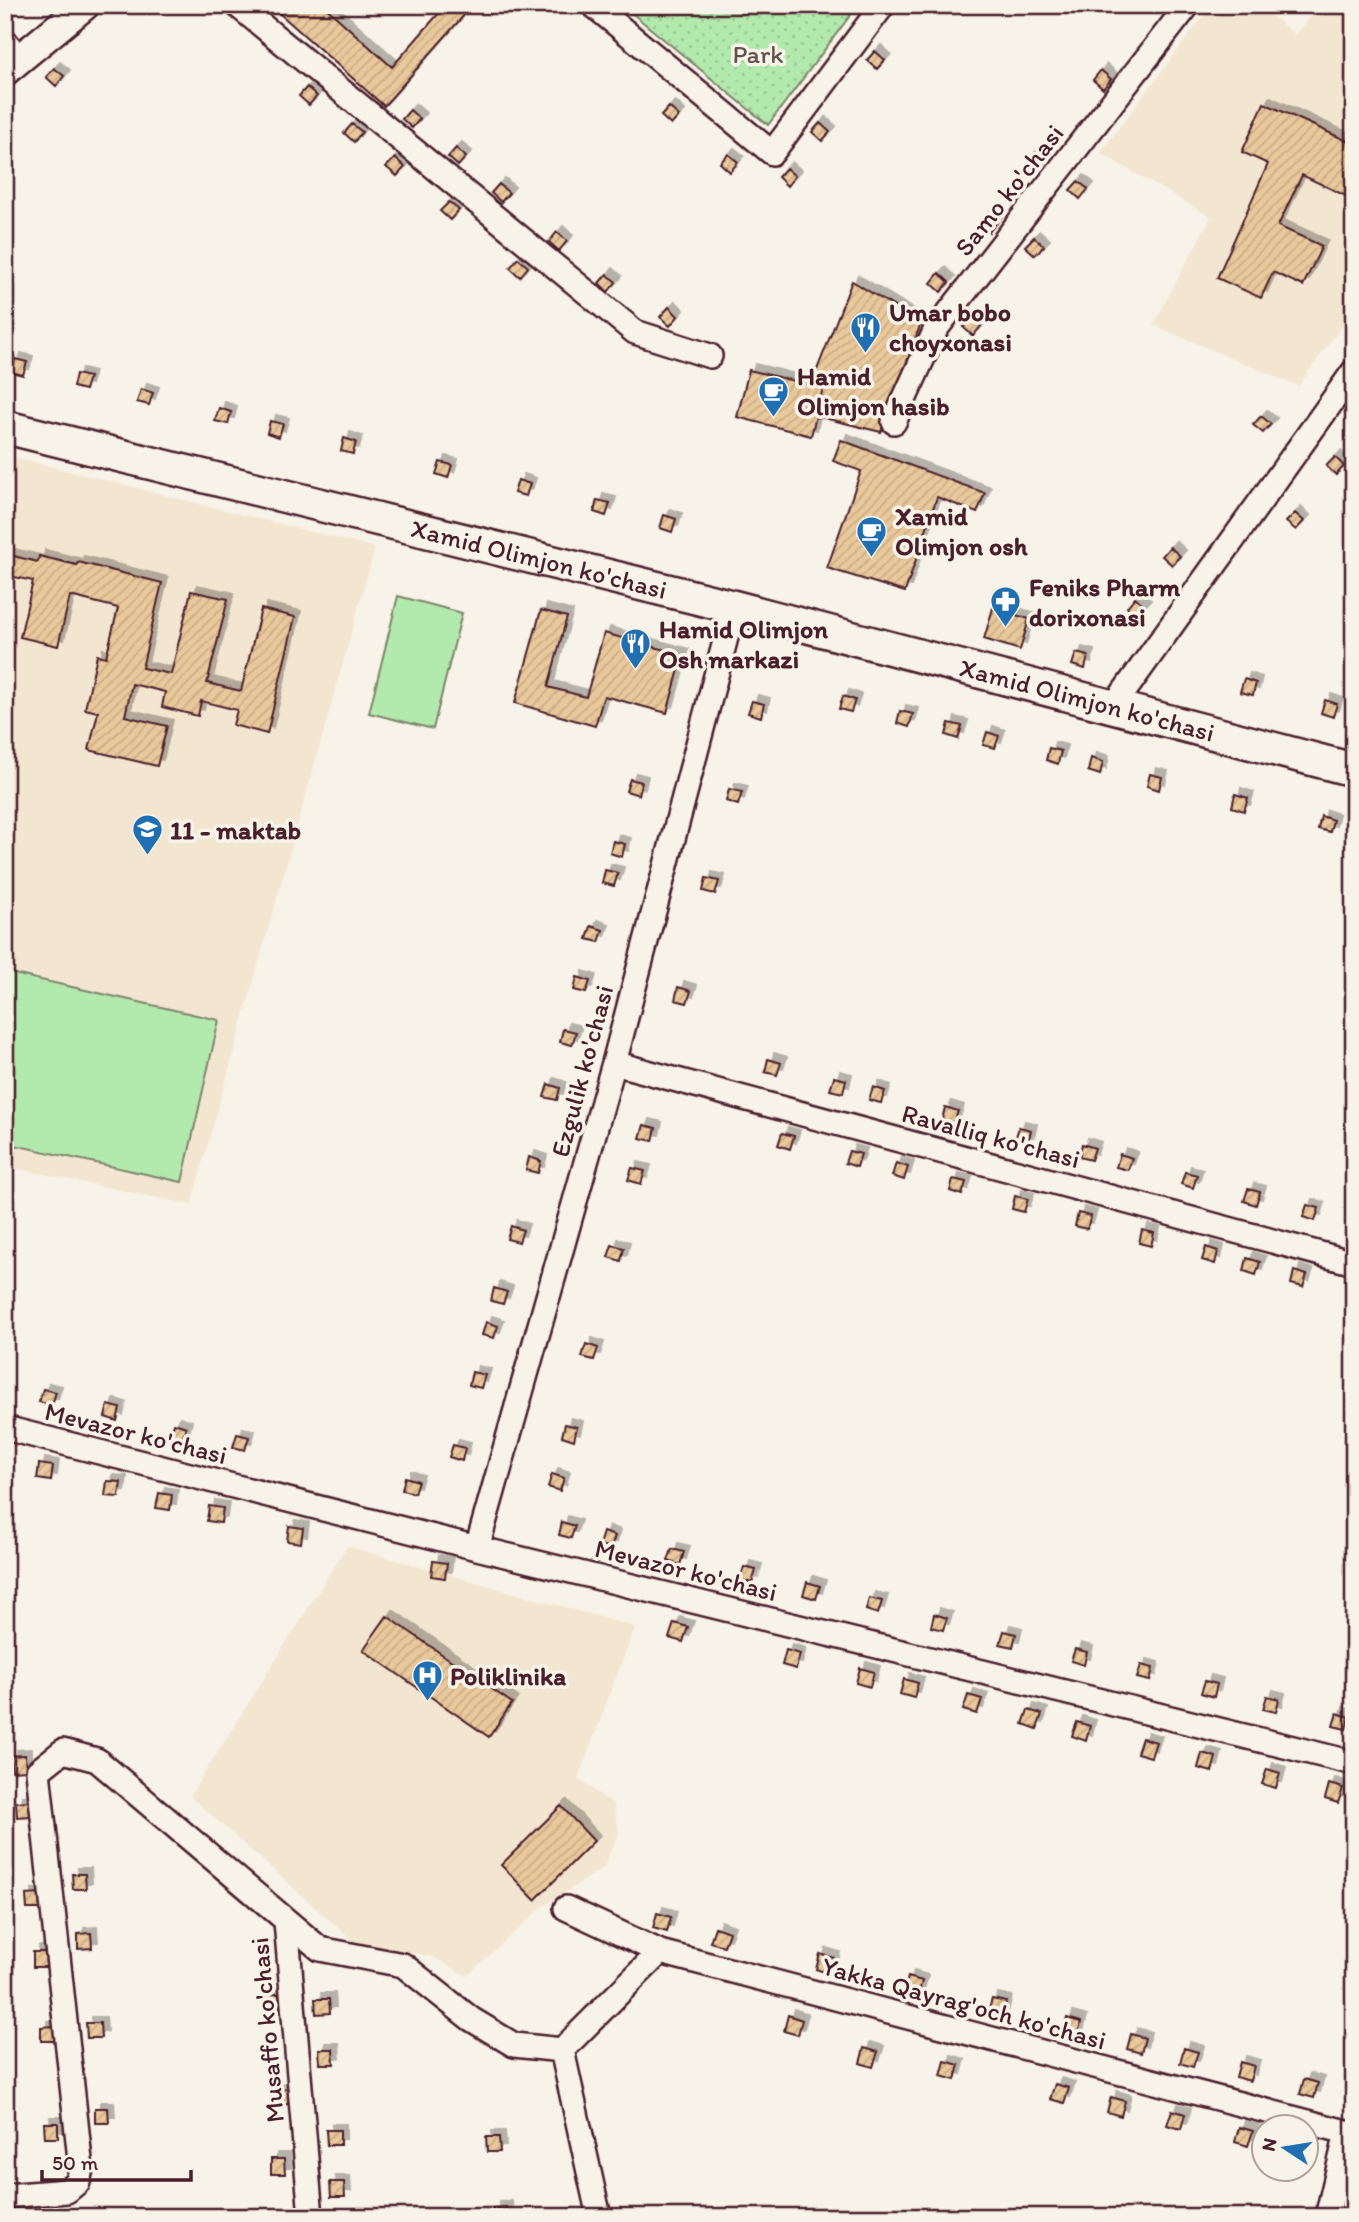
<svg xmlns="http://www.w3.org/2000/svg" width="1359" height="2222" font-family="Itim,sans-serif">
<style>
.built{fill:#f3e6d1}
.grass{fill:url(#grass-dots);stroke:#7e846c;stroke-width:2}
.garden{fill:#b2eaad;stroke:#7e846c;stroke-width:2}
.building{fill:url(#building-hatch);stroke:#4a1f2b;stroke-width:2;filter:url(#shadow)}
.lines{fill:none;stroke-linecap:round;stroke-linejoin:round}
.minor-casing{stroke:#4a1f2b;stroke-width:28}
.tertiary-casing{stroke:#4a1f2b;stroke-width:33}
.secondary-casing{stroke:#4a1f2b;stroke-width:37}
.minor{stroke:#f7f3e8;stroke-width:23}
.tertiary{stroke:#f7f3e8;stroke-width:28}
.secondary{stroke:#f7f3e8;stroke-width:32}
.labels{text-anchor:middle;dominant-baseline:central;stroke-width:7;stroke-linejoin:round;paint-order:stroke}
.park-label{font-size:26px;fill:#64524c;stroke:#f7f3e8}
.street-label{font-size:26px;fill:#4a1f2b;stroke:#f7f3e8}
.poi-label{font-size:26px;font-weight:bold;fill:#4a1f2b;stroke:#f7f3e8;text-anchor:start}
</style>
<defs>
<pattern id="grass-dots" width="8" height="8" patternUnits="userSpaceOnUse" patternTransform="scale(1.75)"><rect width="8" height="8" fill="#b2eaad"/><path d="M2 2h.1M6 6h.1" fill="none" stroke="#9bc895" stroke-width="1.8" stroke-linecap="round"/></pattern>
<pattern id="building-hatch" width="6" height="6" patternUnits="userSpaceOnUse" patternTransform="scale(1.75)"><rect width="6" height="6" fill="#e9c99b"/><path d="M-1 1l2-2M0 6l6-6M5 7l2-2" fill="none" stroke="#c9ac86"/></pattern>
<filter id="shadow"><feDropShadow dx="6" dy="-6" stdDeviation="0" flood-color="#0004"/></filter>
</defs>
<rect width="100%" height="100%" fill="#f7f3e8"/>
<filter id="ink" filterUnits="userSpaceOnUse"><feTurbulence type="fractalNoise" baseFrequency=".0143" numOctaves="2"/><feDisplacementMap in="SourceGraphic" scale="14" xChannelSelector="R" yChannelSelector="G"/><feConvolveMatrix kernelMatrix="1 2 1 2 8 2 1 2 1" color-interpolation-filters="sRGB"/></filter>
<g filter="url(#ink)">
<!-- built -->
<path class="built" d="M1212,5h46l37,29 25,-29h34v305l-56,76 -145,-61 58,-108 -111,-64z
M5,455l370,93 -184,657 -186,-39z
M347,1546l288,81 -57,152 36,26 5,28 -16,35 -62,40 -74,68 -34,-19 -80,-16 -163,-145z"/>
<!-- grass -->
<path class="grass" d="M622,5h236l-90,120z"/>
<!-- garden -->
<path class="garden" d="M398,596l64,17 -29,116 -64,-16z
M5,972l214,48 -37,162 -177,-39z"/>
<!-- building -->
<path class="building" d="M270,5h53l69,62 54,-62h27l-89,101z
M875,51l10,9 -8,9 -10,-9z
M54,68l10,8 -8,10 -10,-9z
M1101,70l10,9 -8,10 -10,-9z
M307,87l10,9 -8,9 -10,-9z
M1264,103l90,41v41l-6,12 -46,-22 -24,51 44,20 -19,40 -30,-14 -12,26 -44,-20 51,-114 -26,-12z
M669,107l10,9 -8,9 -10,-9z
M410,110l10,9 -8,9 -10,-9z
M820,123l10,9 -8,9 -10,-9z
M352,124l10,8 -8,10 -10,-9z
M456,148l10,9 -8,9 -10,-9z
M1036,152l10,8 -8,10 -10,-9z
M728,154l10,8 -8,10 -10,-9z
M395,158l10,9 -8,9 -11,-9z
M786,168l9,8 -8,10 -9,-9z
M1078,181l10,8 -8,10 -10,-9z
M499,184l10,9 -8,9 -10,-9z
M449,202l10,8 -9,10 -10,-9z
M987,213l10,9 -8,10 -10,-9z
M557,232l10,9 -8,10 -10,-9z
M1034,237l10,9 -9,9 -10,-9z
M518,258l10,9 -8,10 -10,-9z
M939,273l10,9 -8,10 -10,-9z
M607,274l9,8 -8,10 -9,-9z
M852,281l69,42 -40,109 -65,-16 7,-28 -12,-3z
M669,307l9,9 -8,10 -10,-9z
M972,317l9,9 -8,10 -10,-9z
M15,359l12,3 -4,13 -12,-3z
M749,370l74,18 -12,48 -74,-19z
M76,374l13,3 -4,13 -12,-3z
M141,389l12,4 -4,12 -12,-3z
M219,408l12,4 -3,12 -13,-3z
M1261,416l10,8 -8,9 -10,-8z
M270,421l13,3 -4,13 -12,-4z
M344,438l12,4 -3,12 -12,-3z
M841,440l144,53 -8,20 -40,-16 -32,95 -78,-24 34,-97 -28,-10z
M1335,457l9,9 -8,9 -10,-9z
M440,462l12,3 -4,13 -12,-4z
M518,480l12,4 -4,12 -12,-3z
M597,500l13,3 -4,13 -12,-4z
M1295,513l9,8 -8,9 -10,-8z
M664,515l12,4 -4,13 -12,-4z
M1170,547l10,9 -8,9 -10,-9z
M5,554l33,8 1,-6 38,9 1,-3 84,21 -20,85 29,6 20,-83 37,8 -21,84 34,8 20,-82 34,8 -28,117 -34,-9 4,-15 -36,-9 -3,15 -36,-9 3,-15 -33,-8 -7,32 42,10 -10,40 -68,-16 9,-38 -13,-3 12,-54 9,2 12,-49 -48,-12 -12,50 -38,-9 13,-56 -28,-6z
M1135,597l10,9 -8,9 -10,-8z
M993,608l36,11 -9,31 -36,-11z
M541,610l26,7 -19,70 38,10 18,-64 79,22 -16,58 -63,-17 -9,30 -80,-23z
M1076,653l12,3 -3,13 -13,-4z
M1244,679l12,4 -3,12 -13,-3z
M843,696l12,4 -4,12 -12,-3z
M1325,700l12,4 -4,13 -12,-4z
M752,701l12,3 -3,13 -13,-4z
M900,711l13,3 -4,13 -12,-4z
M949,723l13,3 -4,13 -12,-4z
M987,732l12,4 -4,12 -12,-3z
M1049,748l12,3 -3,13 -12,-4z
M1091,758l12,4 -3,13 -12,-4z
M1150,774l12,3 -3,13 -12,-4z
M630,779l12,3 -3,13 -13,-4z
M729,789l13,3 -4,13 -12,-4z
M1235,794l13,4 -4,13 -12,-4z
M1321,816l12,4 -3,12 -12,-3z
M613,841l12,3 -3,13 -12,-4z
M605,870l13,3 -4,13 -12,-3z
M706,878l13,3 -4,13 -12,-3z
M591,926l12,4 -4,12 -12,-3z
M577,977l13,4 -4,12 -12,-3z
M678,987l13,4 -4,12 -12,-3z
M563,1029l13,3 -4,13 -12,-3z
M768,1059l13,4 -4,12 -12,-3z
M834,1077l12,3 -3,13 -13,-3z
M548,1084l12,4 -3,12 -13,-3z
M873,1087l12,4 -4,12 -12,-3z
M945,1107l13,4 -4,12 -12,-3z
M644,1125l12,3 -3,13 -13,-3z
M1019,1127l12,3 -3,13 -13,-3z
M782,1133l12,3 -4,13 -12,-4z
M1082,1144l13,4 -4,12 -12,-3z
M849,1151l12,3 -4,13 -12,-4z
M1120,1154l12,4 -4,12 -12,-3z
M529,1157l12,4 -3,12 -12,-3z
M896,1163l12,4 -4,13 -12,-4z
M632,1168l13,3 -4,13 -13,-4z
M1185,1172l12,3 -4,13 -12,-4z
M953,1179l13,3 -4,13 -12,-4z
M1248,1189l12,3 -4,13 -12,-4z
M1015,1196l13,3 -4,13 -12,-3z
M1307,1205l12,3 -4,13 -12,-4z
M1078,1213l13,3 -4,13 -12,-3z
M511,1226l12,4 -4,12 -12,-3z
M1142,1230l12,3 -3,13 -12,-3z
M612,1245l12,3 -3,13 -13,-4z
M1206,1247l12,4 -3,13 -13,-4z
M1247,1258l13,4 -4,13 -12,-4z
M1294,1271l13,4 -4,12 -12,-3z
M494,1288l13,4 -4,12 -12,-3z
M486,1322l12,4 -4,12 -12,-3z
M586,1344l12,4 -4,12 -12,-3z
M472,1372l13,3 -4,13 -12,-3z
M43,1389l13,3 -4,13 -13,-3z
M108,1405l12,3 -3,13 -12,-4z
M174,1423l12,4 -3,12 -13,-3z
M565,1424l12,3 -3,13 -12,-4z
M237,1434l12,3 -4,13 -12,-3z
M453,1445l12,3 -3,13 -13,-4z
M39,1464l14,2 -2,15 -14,-2z
M552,1474l12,4 -4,13 -12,-4z
M405,1477l13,4 -4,12 -12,-3z
M107,1481l14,1 -2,15 -14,-1z
M159,1493l13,2 -2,15 -14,-2z
M209,1506l14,2 -2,15 -14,-2z
M562,1522l13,4 -4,12 -12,-3z
M289,1526l14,2 -2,15 -14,-2z
M603,1532l12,4 -4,12 -12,-3z
M672,1549l12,3 -4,13 -12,-4z
M433,1561l14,2 -2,15 -14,-2z
M744,1567l12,3 -4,13 -12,-3z
M807,1582l13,4 -4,13 -13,-4z
M869,1598l13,3 -4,13 -12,-4z
M934,1614l13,4 -4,12 -12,-3z
M387,1616l125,87 -23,34 -126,-87z
M674,1623l14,4 -5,15 -14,-4z
M1004,1631l12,3 -3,13 -13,-3z
M1075,1649l12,3 -3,13 -13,-4z
M786,1650l14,4 -4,15 -14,-4z
M1141,1665l12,3 -3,13 -13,-3z
M860,1668l14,4 -4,15 -14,-4z
M904,1679l14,4 -4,15 -14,-4z
M1205,1681l12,3 -3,13 -13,-4z
M968,1695l14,4 -5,15 -14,-4z
M1267,1696l12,3 -3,13 -13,-3z
M1028,1710l14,4 -5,15 -14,-5z
M1337,1713l12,4 -3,12 -13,-3z
M1077,1722l13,4 -4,15 -14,-5z
M1142,1738l14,4 -5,15 -14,-4z
M1202,1753l14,4 -4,15 -14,-4z
M25,1755l1,15 -14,1 -1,-15z
M1267,1769l13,4 -4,15 -14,-4z
M1329,1784l14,4 -5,15 -13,-4z
M30,1801l1,15 -14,1 -1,-15z
M561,1806l33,35 -59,59 -34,-35z
M72,1874h13l1,15h-13z
M40,1894v15h-13l-1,-14z
M657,1913l14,4 -4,15 -14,-4z
M715,1927l14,5 -5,14 -14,-4z
M91,1933l1,15 -14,1v-15z
M33,1952h13l1,15h-14z
M820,1954l14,4 -4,16 -14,-5z
M908,1977l14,4 -4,15 -14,-4z
M265,1994h14l1,15h-14z
M315,1999h14l1,14 -14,1z
M992,1999l14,3 -4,16 -14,-5z
M788,2015l14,5 -4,15 -14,-4z
M1067,2018l14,4 -4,15 -14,-4z
M86,2023h14l1,15h-14z
M54,2026l1,15h-14v-14z
M1131,2034l14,4 -4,15 -14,-4z
M864,2048l14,4 -5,15 -13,-4z
M1184,2048l14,4 -5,15 -13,-4z
M319,2049h14l1,15h-14z
M945,2061l14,4 -4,15 -14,-4z
M1240,2062l14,4 -4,15 -14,-4z
M1304,2079l14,4 -4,15 -14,-4z
M1055,2084l14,4 -5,15 -14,-4z
M288,2089v15l-14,1v-15z
M1111,2097l14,4 -4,15 -14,-4z
M95,2108h13l1,15h-14z
M1172,2110l13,4 -4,15 -14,-4z
M44,2123h14v15h-13z
M1239,2127l14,4 -5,15 -13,-4z
M326,2130h14v15h-13z
M486,2137h13l1,15h-13z
M271,2159h13l1,15h-14z
M330,2182h14l1,15h-14z
M506,2207l1,10h-14v-9z"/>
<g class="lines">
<defs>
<path id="minor" d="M237,5l398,327 75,24
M593,5l179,148 111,-148
M5,41l14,17
M894,422l42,-93 252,-324
M1113,707l241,-336
M614,1063l740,200
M5,1428l472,120 877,215
M477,1548l137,-485 120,-456
M566,1908l94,44 694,182
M286,1921l25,296
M5,2196l62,-5 11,-9 3,-13 -43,-398 25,-20 34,9 223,189 83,16 68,54 43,26 48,5
M599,2217l-37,-167 98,-98
M1327,2217l20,-84"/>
<path id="tertiary" d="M5,71l80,-66"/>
<g id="secondary">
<path id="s1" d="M5,427l729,180 620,163"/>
</g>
</defs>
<!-- minor casing -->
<use href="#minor" class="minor-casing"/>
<!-- tertiary casing -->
<use href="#tertiary" class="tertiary-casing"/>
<!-- secondary casing -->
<use href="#secondary" class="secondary-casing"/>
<!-- minor -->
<use href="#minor" class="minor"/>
<!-- tertiary -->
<use href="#tertiary" class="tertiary"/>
<!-- secondary -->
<use href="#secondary" class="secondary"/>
</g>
</g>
<!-- icons -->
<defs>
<symbol id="restaurant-pin" viewBox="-11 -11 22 30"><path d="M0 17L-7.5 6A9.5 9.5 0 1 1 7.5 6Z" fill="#1f6fb2" stroke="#f7f3e8"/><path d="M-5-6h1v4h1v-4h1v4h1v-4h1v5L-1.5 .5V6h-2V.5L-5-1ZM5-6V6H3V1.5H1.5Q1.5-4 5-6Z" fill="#fff"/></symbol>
<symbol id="cafe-pin" viewBox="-11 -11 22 30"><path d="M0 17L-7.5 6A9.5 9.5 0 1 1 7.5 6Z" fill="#1f6fb2" stroke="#f7f3e8"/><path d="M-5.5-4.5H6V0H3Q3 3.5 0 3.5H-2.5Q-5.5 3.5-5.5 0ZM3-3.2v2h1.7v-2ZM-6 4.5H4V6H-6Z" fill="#fff"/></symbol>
<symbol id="pharmacy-pin" viewBox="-11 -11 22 30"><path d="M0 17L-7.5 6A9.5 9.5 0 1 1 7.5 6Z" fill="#1f6fb2" stroke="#f7f3e8"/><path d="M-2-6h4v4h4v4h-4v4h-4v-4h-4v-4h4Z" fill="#fff"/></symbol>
<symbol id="school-pin" viewBox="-11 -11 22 30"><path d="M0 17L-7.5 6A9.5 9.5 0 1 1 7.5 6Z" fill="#1f6fb2" stroke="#f7f3e8"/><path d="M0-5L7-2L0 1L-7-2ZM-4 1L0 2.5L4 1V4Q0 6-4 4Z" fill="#fff"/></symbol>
<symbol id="hospital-pin" viewBox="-11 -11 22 30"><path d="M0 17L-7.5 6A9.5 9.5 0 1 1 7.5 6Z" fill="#1f6fb2" stroke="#f7f3e8"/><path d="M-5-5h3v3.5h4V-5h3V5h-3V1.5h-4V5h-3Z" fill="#fff"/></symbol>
</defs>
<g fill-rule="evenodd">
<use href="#restaurant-pin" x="848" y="310" width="35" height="47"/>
<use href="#cafe-pin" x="756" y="374" width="35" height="47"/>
<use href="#cafe-pin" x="854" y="514" width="35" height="47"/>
<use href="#pharmacy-pin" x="988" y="584" width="35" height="47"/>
<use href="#restaurant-pin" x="618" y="626" width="35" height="47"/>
<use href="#school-pin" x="130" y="812" width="35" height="47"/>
<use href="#hospital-pin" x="410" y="1658" width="35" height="47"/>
</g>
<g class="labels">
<!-- park labels -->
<g class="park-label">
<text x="758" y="54">Park</text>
</g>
<!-- street labels -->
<g class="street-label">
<text transform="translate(1009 190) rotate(-52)">Samo ko'chasi</text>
<text stroke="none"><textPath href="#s1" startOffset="550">Xamid Olimjon ko'chasi</textPath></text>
<text stroke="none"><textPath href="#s1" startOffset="1116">Xamid Olimjon ko'chasi</textPath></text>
<text transform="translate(582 1071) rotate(-75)">Ezgulik ko'chasi</text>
<text transform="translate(991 1136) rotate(15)">Ravalliq ko'chasi</text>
<text transform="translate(136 1433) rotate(14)">Mevazor ko'chasi</text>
<text transform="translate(686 1570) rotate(14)">Mevazor ko'chasi</text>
<text transform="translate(964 2003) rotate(15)">Yakka Qayrag'och ko'chasi</text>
<text transform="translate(267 2030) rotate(-95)">Musaffo ko'chasi</text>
</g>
<!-- poi labels -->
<g class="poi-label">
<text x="889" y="312">Umar bobo<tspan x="889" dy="30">choyxonasi</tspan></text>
<text x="797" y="376">Hamid<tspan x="797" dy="30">Olimjon hasib</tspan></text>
<text x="895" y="516">Xamid<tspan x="895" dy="30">Olimjon osh</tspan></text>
<text x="1029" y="587">Feniks Pharm<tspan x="1029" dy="30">dorixonasi</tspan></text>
<text x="659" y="629">Hamid Olimjon<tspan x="659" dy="30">Osh markazi</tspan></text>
<text x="170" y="830">11 - maktab</text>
<text x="450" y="1676">Poliklinika</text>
</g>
</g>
<!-- margin -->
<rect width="1359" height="2222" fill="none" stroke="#f7f3e8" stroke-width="28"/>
<rect x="14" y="14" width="1331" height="2194" fill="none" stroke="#4a1f2b" stroke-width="2.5" filter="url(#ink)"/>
<!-- north arrow -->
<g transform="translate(1285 2148) rotate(282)"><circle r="33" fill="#f7f3e8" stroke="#b29e9c" stroke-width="2"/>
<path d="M0-5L12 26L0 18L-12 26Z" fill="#1f6fb2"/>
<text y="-10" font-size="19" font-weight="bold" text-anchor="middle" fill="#4a1f2b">N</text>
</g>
<!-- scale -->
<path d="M42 2170v10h149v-10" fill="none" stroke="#4a1f2b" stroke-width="3.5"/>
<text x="52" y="2170" font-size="21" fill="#4a1f2b" stroke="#f7f3e8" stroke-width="5" paint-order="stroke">50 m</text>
</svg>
